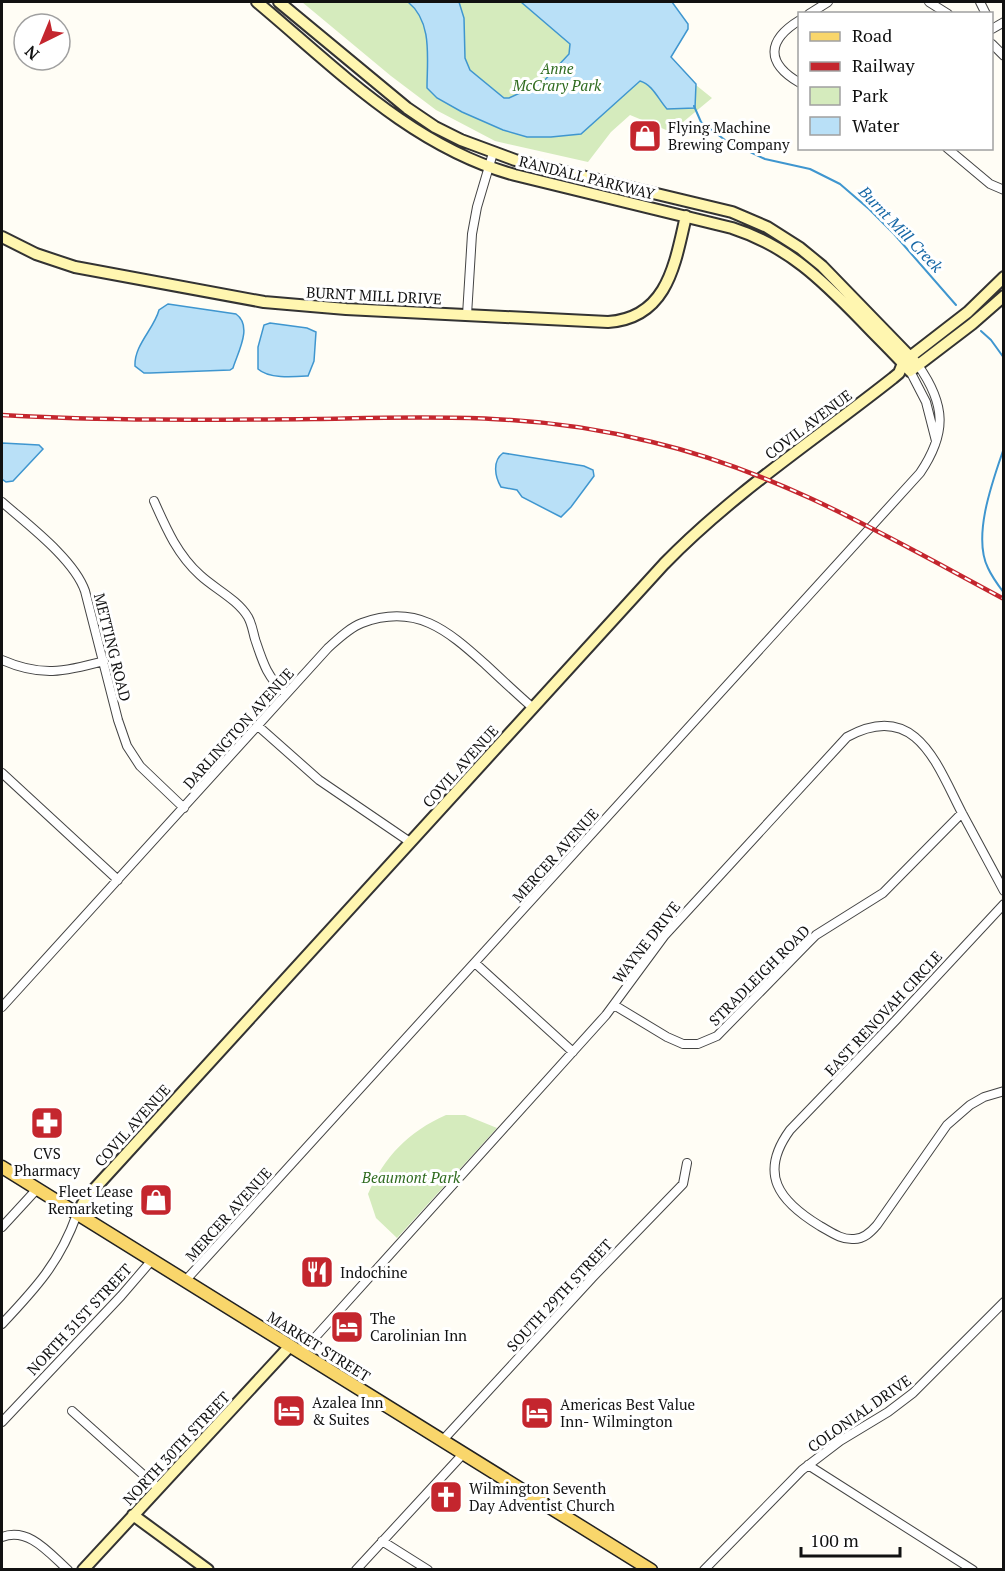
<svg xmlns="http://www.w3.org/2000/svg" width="1005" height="1571" font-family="'PT Serif',serif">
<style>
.green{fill:#d5ebbd}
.water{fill:#b9e0f7;stroke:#3f96cf;stroke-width:1.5}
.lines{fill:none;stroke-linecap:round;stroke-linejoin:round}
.stream{stroke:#3f96cf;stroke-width:2}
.street-casing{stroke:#444;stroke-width:10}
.secondary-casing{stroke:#333;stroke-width:14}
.primary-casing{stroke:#222;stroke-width:15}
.street{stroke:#fff;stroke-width:8}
.secondary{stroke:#fff6b0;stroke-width:10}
.primary{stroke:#f9d66b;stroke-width:12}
.rail-casing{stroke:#c4262e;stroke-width:4.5}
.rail{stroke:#fff;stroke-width:2;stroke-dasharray:7;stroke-linecap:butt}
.labels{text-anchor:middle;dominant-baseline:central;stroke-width:6;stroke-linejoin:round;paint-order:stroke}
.park-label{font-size:15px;font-style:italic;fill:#2f6b1f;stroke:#fff}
.poi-label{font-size:15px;fill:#111;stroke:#fff;text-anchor:start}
.street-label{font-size:15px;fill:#111;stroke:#fff}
.water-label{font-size:16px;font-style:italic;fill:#1768a6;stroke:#fff}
</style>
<rect width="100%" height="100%" fill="#fffdf5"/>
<!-- green -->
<path class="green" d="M302,2h291l119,96 -41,34 -41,-17 -19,17 -23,30 -93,-21 -59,-31 -45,-34z
M446,1115h19l32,13 -100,110 -21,-20 -8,-24c17,-38 40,-62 78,-79z"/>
<!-- water -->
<path class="water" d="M408,2h51l5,16 1,40 5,12 34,28h5l33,-15 27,-29 1,-10 -49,-42h151l16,22v5l-17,28 25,27 -1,24 -28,1c-9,-10 -14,-24 -27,-28l-59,53 -30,3h-24l-24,-7 -41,-18 -25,-14 -10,-10c0,-29 6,-66 -19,-86z
M168,304l68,10c17,12 2,38 -3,54l-3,2 -80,3h-6l-9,-7c-1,-21 19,-37 24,-56z
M270,323l37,5 9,4 -2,29 -6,15c-15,1 -39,3 -50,-7v-22l6,-22z
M2,443l37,2 4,4 -30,32 -7,1 -4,-3z
M503,453l81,13 9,4 1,6 -23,31 -10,10 -39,-20 -5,-7 -16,-3c-6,-10 -9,-26 2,-34z"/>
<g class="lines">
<!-- stream -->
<path class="stream" d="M694,106l7,16 24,18 40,19 45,10 30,15 29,25 25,25 62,71
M981,331l10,9 13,18
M1004,448c-11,32 -32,88 -16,120 4,9 10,17 16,25"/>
<defs>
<path id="street" d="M929,2l19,12
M980,2l6,12
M809,14l19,-12
M800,20c-33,20 -35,43 0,63
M992,29l12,-7
M992,44l12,12
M947,148l43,36 14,6
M467,315l5,-81 5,-27 16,-54
M910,371l16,31 10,39
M154,501c12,27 23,53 46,74 15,14 37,24 48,42 4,7 5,15 7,22 8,24 12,38 31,55
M2,502c25,22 72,57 83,89l33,129 9,26 13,20 44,42
M2,660c39,17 62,12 102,1
M258,726l61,54 91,62
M2,773l116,107
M1004,904l-108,116 -106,110c-32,44 -11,71 30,96 11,6 21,14 34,13 10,0 17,-7 23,-14l70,-100 23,-20 14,-8 20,-6
M475,963l98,89
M614,1005l53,32 16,7h15l19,-8 90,-92 9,-9 67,-42 79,-80
M2,1007l326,-359c10,-9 21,-20 34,-25 54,-20 85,7 123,41 16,15 32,30 48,44
M2,1227l35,-38
M185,1281l735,-808c27,-40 26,-68 -2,-108
M2,1324c34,-36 58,-62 75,-110
M301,1353l305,-338 59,-80 182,-198c69,-38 90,28 115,76 14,26 28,52 42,78
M72,1411l86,77
M2,1422l119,-126 31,-36
M442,1441l150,-163 91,-94 4,-21
M808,1465l165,105
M2,1537c27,-10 47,16 66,33
M382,1541l46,29
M356,1570l107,-116
M704,1570l98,-100 38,-29 48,-29 25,-19 91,-91"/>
<path id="secondary" d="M257,2c79,66 155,145 258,173l217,53c56,18 90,52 130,93 16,17 33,33 48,50
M279,2l128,106 28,19 26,13 54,20 217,52 35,15 33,21 22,18 96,99
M2,237l34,17 39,13 189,35 82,7 262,13c60,-4 67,-59 78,-106
M906,360l62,-48 36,-35
M913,369l59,-45 32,-28
M77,1214l9,-16 578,-634c69,-71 152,-125 229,-186l6,-5 4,-10
M133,1515l75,55
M83,1570l207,-224"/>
<path id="primary" d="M2,1167l649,403"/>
</defs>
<!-- street casing -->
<use href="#street" class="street-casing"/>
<!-- secondary casing -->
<use href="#secondary" class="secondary-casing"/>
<!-- primary casing -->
<use href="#primary" class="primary-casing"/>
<!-- street -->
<use href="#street" class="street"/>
<!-- secondary -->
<use href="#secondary" class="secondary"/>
<!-- primary -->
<use href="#primary" class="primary"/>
<defs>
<path id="rail" d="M2,415c104,6 208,5 313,4 59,-1 118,-3 177,0 53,2 108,10 160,23 127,30 238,96 352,157"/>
</defs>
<!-- rail casing -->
<use href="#rail" class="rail-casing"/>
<!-- rail -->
<use href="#rail" class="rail"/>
</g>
<!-- icons -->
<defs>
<symbol id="shop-square" viewBox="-11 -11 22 22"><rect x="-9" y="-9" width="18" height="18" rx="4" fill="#c4262e" stroke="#fff"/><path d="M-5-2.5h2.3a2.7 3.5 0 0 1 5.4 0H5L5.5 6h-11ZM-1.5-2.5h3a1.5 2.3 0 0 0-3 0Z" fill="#fff"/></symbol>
<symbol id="pharmacy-square" viewBox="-11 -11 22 22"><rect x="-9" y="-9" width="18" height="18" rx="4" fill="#c4262e" stroke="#fff"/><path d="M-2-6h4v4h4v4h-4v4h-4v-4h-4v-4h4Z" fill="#fff"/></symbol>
<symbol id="restaurant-square" viewBox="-11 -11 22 22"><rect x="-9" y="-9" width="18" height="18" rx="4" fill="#c4262e" stroke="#fff"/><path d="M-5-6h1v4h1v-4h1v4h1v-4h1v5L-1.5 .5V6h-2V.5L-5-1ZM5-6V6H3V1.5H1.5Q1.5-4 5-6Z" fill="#fff"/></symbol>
<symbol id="hotel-square" viewBox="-11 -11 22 22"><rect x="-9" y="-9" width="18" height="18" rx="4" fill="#c4262e" stroke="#fff"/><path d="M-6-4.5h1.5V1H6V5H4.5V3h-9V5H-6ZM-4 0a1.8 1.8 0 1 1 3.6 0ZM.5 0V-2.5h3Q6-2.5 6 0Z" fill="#fff"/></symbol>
<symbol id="church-square" viewBox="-11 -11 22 22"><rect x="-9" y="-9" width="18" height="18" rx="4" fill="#c4262e" stroke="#fff"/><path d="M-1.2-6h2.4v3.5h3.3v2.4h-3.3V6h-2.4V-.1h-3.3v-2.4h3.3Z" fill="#fff"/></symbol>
</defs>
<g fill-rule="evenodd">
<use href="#shop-square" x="626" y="117" width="38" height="38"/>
<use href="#pharmacy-square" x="28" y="1104" width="38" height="38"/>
<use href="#shop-square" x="137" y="1181" width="38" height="38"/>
<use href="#restaurant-square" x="298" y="1253" width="38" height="38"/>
<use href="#hotel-square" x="328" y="1308" width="38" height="38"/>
<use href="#hotel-square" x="270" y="1392" width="38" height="38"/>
<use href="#hotel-square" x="518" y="1394" width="38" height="38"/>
<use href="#church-square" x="427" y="1478" width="38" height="38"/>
</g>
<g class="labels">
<!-- park labels -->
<g class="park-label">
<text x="557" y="68">Anne<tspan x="557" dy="17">McCrary Park</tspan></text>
<text x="411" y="1177">Beaumont Park</text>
</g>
<!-- poi labels -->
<g class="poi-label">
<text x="668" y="127">Flying Machine<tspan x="668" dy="17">Brewing Company</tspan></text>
<text x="47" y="1153" text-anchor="middle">CVS<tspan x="47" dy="17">Pharmacy</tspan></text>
<text x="133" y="1191" text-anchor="end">Fleet Lease<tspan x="133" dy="17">Remarketing</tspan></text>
<text x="340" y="1272">Indochine</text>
<text x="370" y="1318">The<tspan x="370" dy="17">Carolinian Inn</tspan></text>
<text x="312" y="1402">Azalea Inn<tspan x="312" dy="17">&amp; Suites</tspan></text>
<text x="560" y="1404">Americas Best Value<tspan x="560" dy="17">Inn- Wilmington</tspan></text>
<text x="469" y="1488">Wilmington Seventh<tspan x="469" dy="17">Day Adventist Church</tspan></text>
</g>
<!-- street labels -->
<g class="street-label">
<text transform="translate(587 177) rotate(14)">RANDALL PARKWAY</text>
<text transform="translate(374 295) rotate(3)">BURNT MILL DRIVE</text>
<text transform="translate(808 424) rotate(-37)">COVIL AVENUE</text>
<text transform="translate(113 647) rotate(76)">METTING ROAD</text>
<text transform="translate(238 728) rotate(-48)">DARLINGTON AVENUE</text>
<text transform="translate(460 766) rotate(-48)">COVIL AVENUE</text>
<text transform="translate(555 855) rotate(-48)">MERCER AVENUE</text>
<text transform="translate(646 942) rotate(-52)">WAYNE DRIVE</text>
<text transform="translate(759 975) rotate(-45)">STRADLEIGH ROAD</text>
<text transform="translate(883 1013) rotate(-47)">EAST RENOVAH CIRCLE</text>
<text transform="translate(132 1125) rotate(-48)">COVIL AVENUE</text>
<text transform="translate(228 1214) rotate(-48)">MERCER AVENUE</text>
<text transform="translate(559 1295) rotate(-47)">SOUTH 29TH STREET</text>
<text transform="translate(79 1319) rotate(-47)">NORTH 31ST STREET</text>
<text transform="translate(319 1346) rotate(32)">MARKET STREET</text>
<text transform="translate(859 1413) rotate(-35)">COLONIAL DRIVE</text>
<text transform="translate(176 1448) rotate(-47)">NORTH 30TH STREET</text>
</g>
<!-- water labels -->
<g class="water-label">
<text transform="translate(901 229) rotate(46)">Burnt Mill Creek</text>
</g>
</g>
<!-- border -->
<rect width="1005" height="1571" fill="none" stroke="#111111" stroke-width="6"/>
<!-- legend -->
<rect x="798" y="12" width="195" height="138" fill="#ffffff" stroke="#a0a0a0" stroke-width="1.5"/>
<rect x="810" y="32" width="30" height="9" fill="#f9d66b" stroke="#a0a0a0" stroke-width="1.5"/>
<text x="852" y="42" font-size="18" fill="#111111">Road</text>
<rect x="810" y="62" width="30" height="9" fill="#c4262e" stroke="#a0a0a0" stroke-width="1.5"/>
<text x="852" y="72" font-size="18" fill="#111111">Railway</text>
<rect x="810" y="87" width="30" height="18" fill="#d5ebbd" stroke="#a0a0a0" stroke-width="1.5"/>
<text x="852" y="102" font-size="18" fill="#111111">Park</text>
<rect x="810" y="117" width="30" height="18" fill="#b9e0f7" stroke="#a0a0a0" stroke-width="1.5"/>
<text x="852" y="132" font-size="18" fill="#111111">Water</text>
<!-- north arrow -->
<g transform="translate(42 42) rotate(223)"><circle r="28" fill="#ffffff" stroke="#a0a0a0" stroke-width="1.5"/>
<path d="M0-4.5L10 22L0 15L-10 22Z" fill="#c4262e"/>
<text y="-9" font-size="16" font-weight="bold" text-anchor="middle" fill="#111111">N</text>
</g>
<!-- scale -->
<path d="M801 1547v9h99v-9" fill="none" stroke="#111111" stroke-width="3"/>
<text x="810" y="1547" font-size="18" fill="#111111" stroke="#ffffff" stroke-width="4.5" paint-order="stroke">100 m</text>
</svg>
